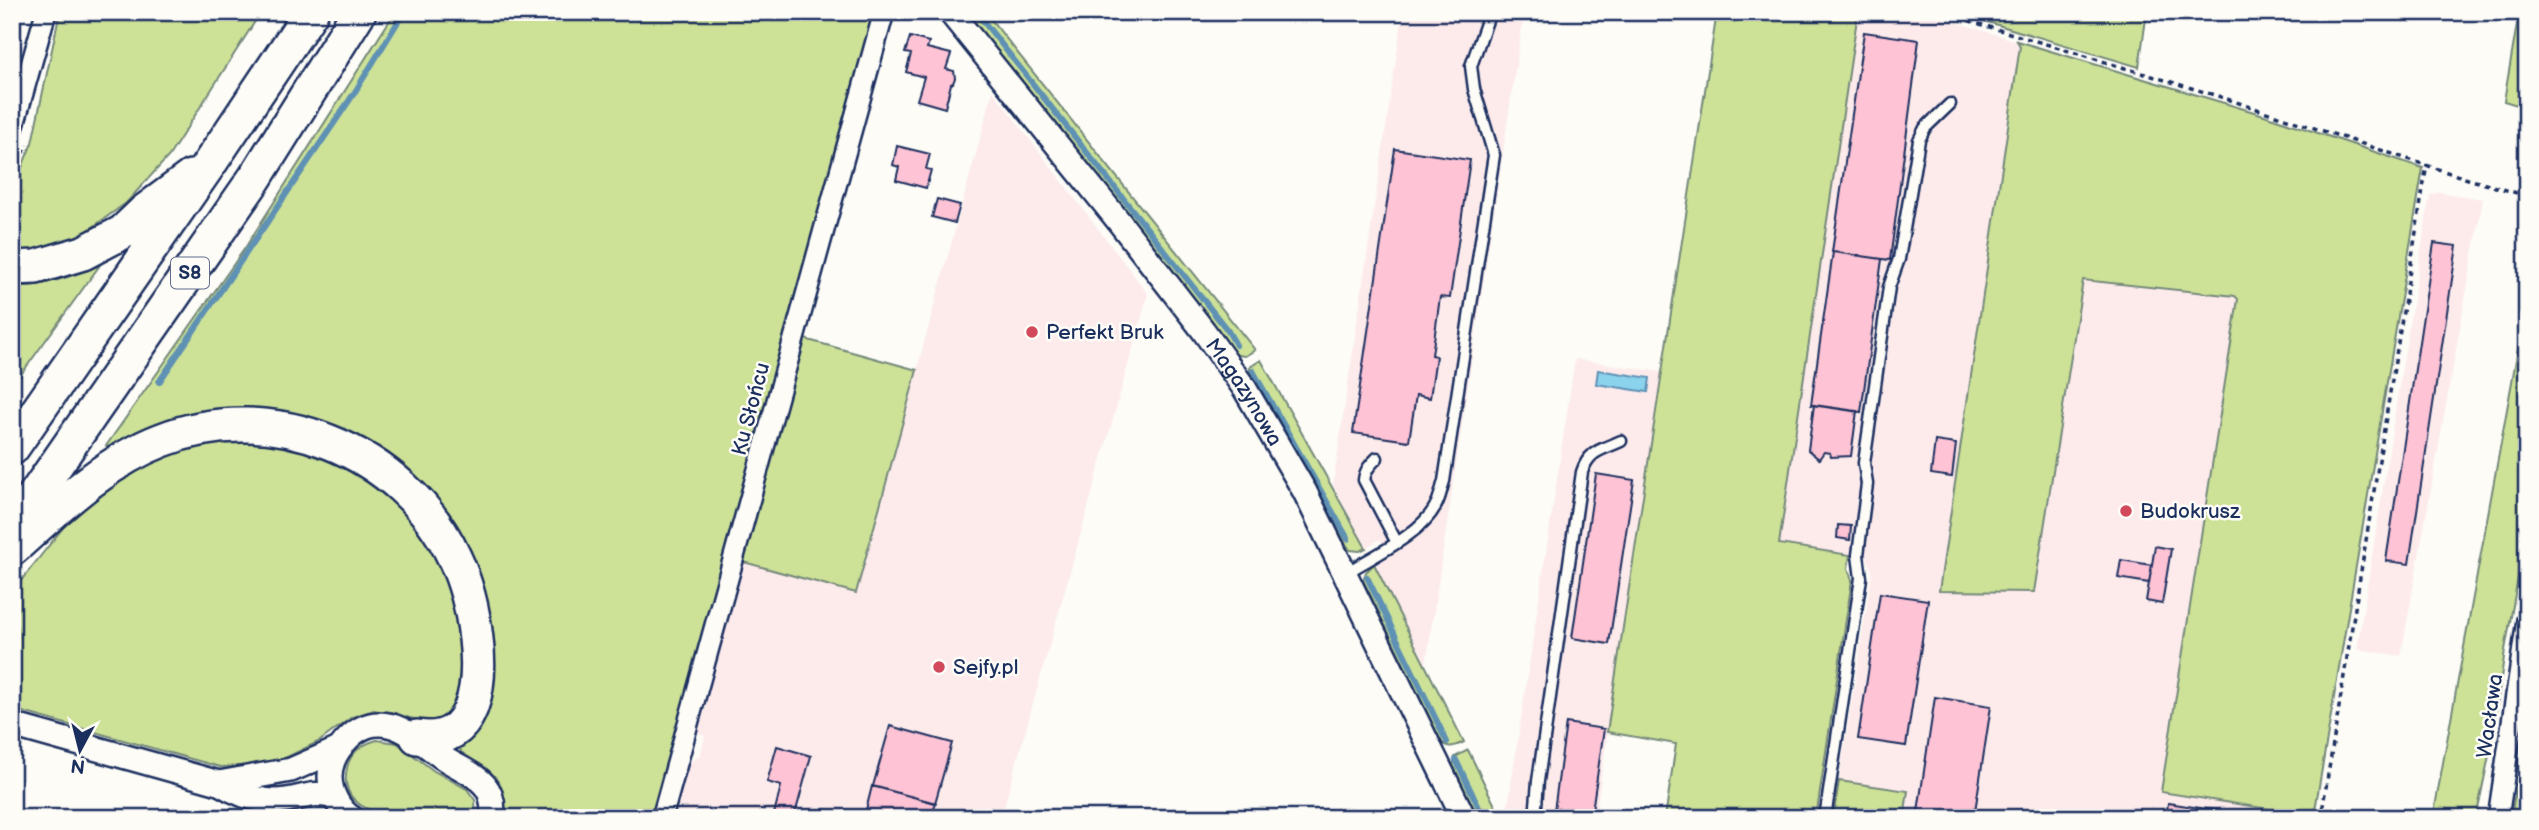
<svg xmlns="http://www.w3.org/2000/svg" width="2539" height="830" font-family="'Balsamiq Sans',sans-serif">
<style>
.built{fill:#fdebec}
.green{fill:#cde297;stroke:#74887a;stroke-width:2}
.water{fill:#8bd2ed;stroke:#5e91b4;stroke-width:2}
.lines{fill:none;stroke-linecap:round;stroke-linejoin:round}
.stream{stroke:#5e91b4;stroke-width:6}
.building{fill:#fec3d4;stroke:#1b2f5e;stroke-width:2}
.service-casing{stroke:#1b2f5e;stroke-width:15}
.minor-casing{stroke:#1b2f5e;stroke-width:24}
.tertiary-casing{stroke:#1b2f5e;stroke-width:28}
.motorway-casing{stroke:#1b2f5e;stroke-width:38}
.path{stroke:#1b2f5e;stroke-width:3.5;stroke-dasharray:5 5;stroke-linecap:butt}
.service{stroke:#fdfcf7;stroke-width:10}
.minor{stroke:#fdfcf7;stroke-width:19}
.tertiary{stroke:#fdfcf7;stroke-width:23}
.motorway{stroke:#fdfcf7;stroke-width:33}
.poi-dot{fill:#d1495b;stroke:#fdfcf7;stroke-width:2.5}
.labels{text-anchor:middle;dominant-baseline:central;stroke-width:5;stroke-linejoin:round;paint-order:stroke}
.shield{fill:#fdfcf7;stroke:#5f6c8c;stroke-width:2}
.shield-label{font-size:19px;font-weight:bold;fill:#1b2f5e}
.poi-label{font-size:21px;fill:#1b2f5e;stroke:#fdfcf7;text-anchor:start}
.street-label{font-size:21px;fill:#1b2f5e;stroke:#fdfcf7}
</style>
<rect width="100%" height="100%" fill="#fdfcf7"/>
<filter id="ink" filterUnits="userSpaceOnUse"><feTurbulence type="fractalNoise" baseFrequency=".0143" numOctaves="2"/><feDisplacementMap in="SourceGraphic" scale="14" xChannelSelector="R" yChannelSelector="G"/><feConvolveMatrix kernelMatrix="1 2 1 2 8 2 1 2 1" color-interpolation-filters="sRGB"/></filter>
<g filter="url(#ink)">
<!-- built -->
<path class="built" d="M1403,12h121l-98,652 -52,-100 15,-9 -9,-16 -14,9 -33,-63z
M1858,12h65l94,29 3,5 -81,545 95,1 49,-312 152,16 3,3 -77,492 153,27h-410l4,-27 -69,-10 33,-209 -6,-16 -87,-11z
M993,91l155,203 -147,524h-332l15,-53 16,-9 5,-20 -12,-6 47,-169 116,31z
M2439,192l44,7 -82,457 -44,-7 73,-454z
M1575,359l87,13 -67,446h-89z"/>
<!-- green -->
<path class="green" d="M60,12h201l-92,144 -43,47 -54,39 -60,13v-64l20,-48z
M395,12h481l-219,806h-153c-1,-38 -13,-46 -43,-66l-1,-5c10,-10 25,-23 29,-37 7,-20 7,-53 4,-74 -14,-104 -83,-194 -188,-218 -14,-4 -33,4 -47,6 -49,9 -98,17 -146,26l-6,-4 139,-198z
M966,12h19l270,338 -10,6 -9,-1 -76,-102z
M1717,12h141l-79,532 71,11 -2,13 4,12 -36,238h-151l11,-74 -69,-12z
M1954,12h193l-8,55z
M2519,12h8v96l-23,-7z
M2017,41l247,74 159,53 -109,648 -153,-24 77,-493 -3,-3 -152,-16 -49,312 -95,-1 81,-545z
M100,265l-88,122v-99c32,-2 58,-11 88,-23z
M2527,299v228l-22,123 -14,96 -15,72h-43z
M801,338l116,32 -61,223 -116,-32z
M1261,360l105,188 -6,3 -10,-1 -4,-6 -41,-78 -55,-92v-7z
M243,438l78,12 82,50 53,86 9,94 -12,32 -15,8h-19l-45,-10 -22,7 -32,24 -35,17 -33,8 -32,1 -208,-58v-117l54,-68 28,-27 70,-45z
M1374,564l90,178c-8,4 -15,7 -22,1l-79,-163 3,-8z
M2527,715v88l-3,15h-13z
M377,740l20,3 37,28 33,18 8,11 1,18c-35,0 -143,12 -129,-50 3,-15 15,-24 30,-28z
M1468,750l33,68h-23l-25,-53 2,-8z
M1839,781l69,10 -4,27h-71z"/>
<!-- water -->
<path class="water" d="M1598,370l52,8 -2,14 -52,-8z"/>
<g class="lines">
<!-- stream -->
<path class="stream" d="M976,12l252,319 8,14
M1253,371l95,168
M159,382l194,-287 51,-83
M1367,577l80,165
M1456,760l28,58"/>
</g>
<!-- building -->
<path class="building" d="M1864,32l55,8 -29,220 -58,-8z
M910,37l19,5 -2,6 24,6 -5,15 8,2 1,7 -2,5 -2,1 -6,24 -28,-8 7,-23 -18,-5 5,-18 -6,-1z
M897,146l33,8 -4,15 5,1 -5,18 -30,-8 3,-13 -6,-2z
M1395,149l75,11 -20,138 -10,-1 -8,58 4,1 -6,42 -14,-3 -7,46 -56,-8z
M937,199l23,6 -5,18 -23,-6z
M2434,243l23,3 -48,318 -23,-3z
M1833,252l49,7 -21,153 -50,-7z
M1814,405l43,6 -6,45 -20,1 -1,-4 -6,-1 -5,7 -11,-9z
M1935,441l21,3 -4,33 -21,-3z
M1596,474l38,6 -25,164 -37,-6z
M1838,525l13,1 -1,14 -13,-2z
M2155,546l16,3 -9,55 -16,-3z
M2121,560l31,5 -3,18 -31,-5z
M1880,593l48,7 -22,146 -48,-7z
M1935,697l56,9 -17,112h-57z
M1566,723l38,6 -13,89h-38z
M890,726l62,17 -17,60 -62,-17z
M777,746l34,10 -17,62h-21l8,-32 -14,-4z
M872,786l64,17 -5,15h-67z
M2168,803l97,15h-99z"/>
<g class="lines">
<defs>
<path id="service" d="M1377,458c-7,7 -12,12 -13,22l32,61
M1346,573c27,-17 74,-38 89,-66 5,-8 6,-17 9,-26l50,-326 -20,-66 -3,-23 19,-54
M1535,818l3,-37 44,-309c7,-22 20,-22 39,-31
M1825,818l36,-240 -3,-23 9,-71 -3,-21 25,-176 10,-28 20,-119 6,-12 25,-24"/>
<path id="minor" d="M12,132l34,-120
M662,818l222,-806
M2498,818l29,-198"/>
<g id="tertiary">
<path id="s1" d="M950,12l167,207 86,111 42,59 60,103 159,326"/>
<path d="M12,725l207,58c20,12 43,21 67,17 20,-3 28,-9 48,-3"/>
<path d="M219,783l72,-13 48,-21"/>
<path d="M352,818c-13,-8 -22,-26 -22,-41 0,-13 6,-25 14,-34 34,-40 68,-8 98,14 25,17 56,22 50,61"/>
</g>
<path id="motorway" d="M12,268l24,-1 47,-14 40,-21 22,-21 46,-34
M12,448l198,-285 101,-151
M12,528l243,-350 104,-166
M12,549c46,-41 92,-87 150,-109 109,-43 242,10 292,117 12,25 19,54 22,82 5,42 1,108 -59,98"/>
</defs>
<!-- service casing -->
<use href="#service" class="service-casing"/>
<!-- minor casing -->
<use href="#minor" class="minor-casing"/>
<!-- tertiary casing -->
<use href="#tertiary" class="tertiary-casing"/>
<!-- motorway casing -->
<use href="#motorway" class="motorway-casing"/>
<!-- path -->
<path class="path" d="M1940,12l281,85 247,82 59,17
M12,171l15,-26
M2321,818l106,-654"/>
<!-- service -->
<use href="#service" class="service"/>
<!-- minor -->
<use href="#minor" class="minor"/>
<!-- tertiary -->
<use href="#tertiary" class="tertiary"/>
<!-- motorway -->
<use href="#motorway" class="motorway"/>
</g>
</g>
<!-- markers -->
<g class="poi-dot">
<circle cx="1032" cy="332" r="7"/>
<circle cx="2126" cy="511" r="7"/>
<circle cx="939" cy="667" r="7"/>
</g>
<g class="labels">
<!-- shield labels -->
<rect class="shield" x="171" y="257.5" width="38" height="31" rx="5"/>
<g class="shield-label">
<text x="190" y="273">S8</text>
</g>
<!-- poi labels -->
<g class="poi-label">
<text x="1046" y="332">Perfekt Bruk</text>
<text x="2140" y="511">Budokrusz</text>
<text x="953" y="667">Sejfy.pl</text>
</g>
<!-- street labels -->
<g class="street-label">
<text stroke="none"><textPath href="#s1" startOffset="481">Magazynowa</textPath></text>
<text transform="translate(751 409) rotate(-75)">Ku Słońcu</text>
<text transform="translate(2490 716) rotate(-82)">Wacława</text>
</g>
</g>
<!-- margin -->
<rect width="2539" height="830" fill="none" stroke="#fdfcf7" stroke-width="42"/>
<rect x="21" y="21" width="2497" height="788" fill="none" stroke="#1b2f5e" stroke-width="2.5" filter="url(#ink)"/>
<!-- north arrow -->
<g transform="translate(80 750) rotate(187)" stroke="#fdfcf7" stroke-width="5" paint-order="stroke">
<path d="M0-5L12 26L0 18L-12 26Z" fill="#1b2f5e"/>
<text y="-10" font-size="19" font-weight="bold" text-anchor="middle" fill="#1b2f5e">N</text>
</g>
</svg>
